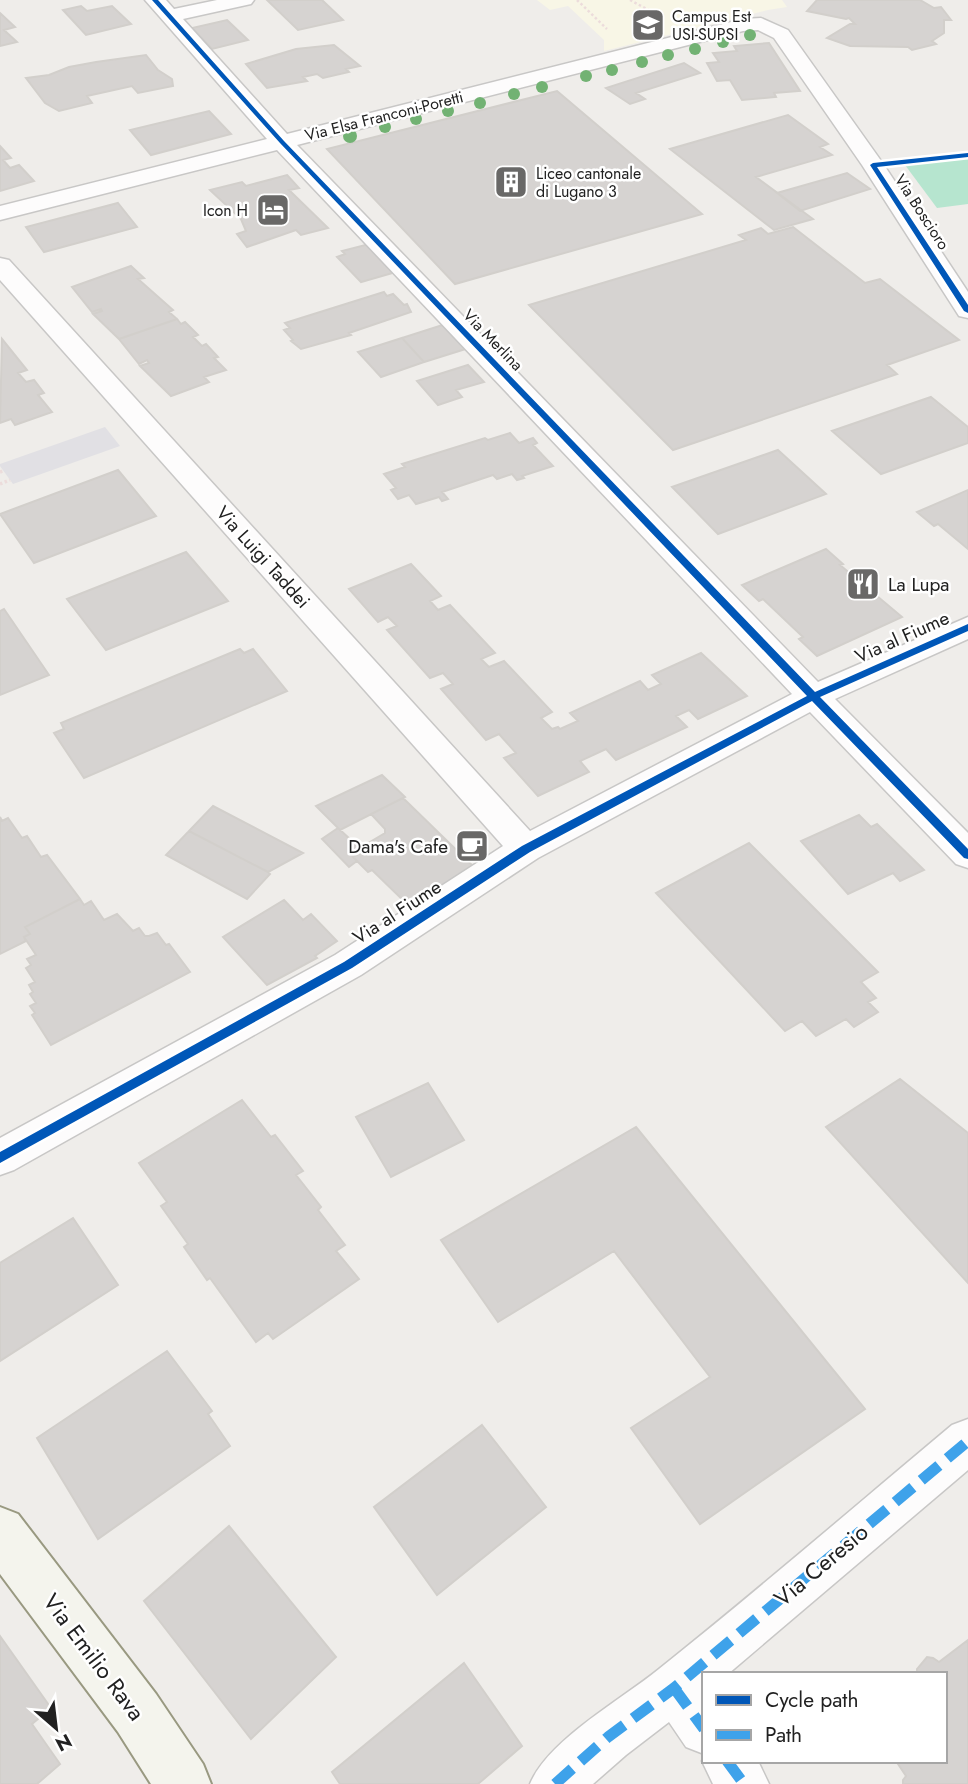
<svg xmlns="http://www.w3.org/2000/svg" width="968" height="1784" font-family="Jost,sans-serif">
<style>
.education{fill:#f8f6e6}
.pitch{fill:#b6e5cf}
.plaza{fill:#e1e0e4}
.building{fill:#d6d3d1;stroke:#d2cfcb;stroke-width:2}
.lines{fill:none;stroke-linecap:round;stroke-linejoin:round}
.minor-casing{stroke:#c8c7c6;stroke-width:3}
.secondary-casing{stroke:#999981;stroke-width:4}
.path-far1{stroke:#ecdcdb;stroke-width:2.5;stroke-dasharray:2.5 2.5;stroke-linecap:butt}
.path{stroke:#ecdcdb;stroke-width:3.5;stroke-dasharray:2.5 2.5;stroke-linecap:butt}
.minor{fill:#fdfcfc;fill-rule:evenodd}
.secondary{fill:#f4f4ed;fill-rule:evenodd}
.quiet{stroke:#3ea2ea;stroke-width:11;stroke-dasharray:23 11;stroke-linecap:butt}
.cycleway-casing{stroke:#fff;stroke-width:5}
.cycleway{fill:#0057b8;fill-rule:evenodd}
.tree{fill:#72b273}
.labels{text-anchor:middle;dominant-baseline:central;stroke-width:5;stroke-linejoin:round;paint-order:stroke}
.far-poi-label{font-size:16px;fill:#212121;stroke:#fff;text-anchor:start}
.far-street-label{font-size:16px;fill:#212121;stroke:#fff}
.street-label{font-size:19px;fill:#212121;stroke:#fff}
.poi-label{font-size:19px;fill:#212121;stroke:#fff;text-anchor:start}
.near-street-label{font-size:23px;fill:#212121;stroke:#fff}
</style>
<rect width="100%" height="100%" fill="#efedea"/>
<!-- education -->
<path class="education" d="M537,0h245l5,7 -19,3 -164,41v-11l-36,-34 -18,4z"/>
<!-- pitch -->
<path class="pitch" d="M968,158v46l-31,4 -32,-43z"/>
<!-- plaza -->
<path class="plaza" d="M105,427l15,19 -107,38 -13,-18v-2z"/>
<!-- building -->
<path class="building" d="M267,0h55l21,20 -45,10z
M817,0h103l14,8 7,-1 10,13h-7v13l-12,8 4,3 -24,6 -4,-3 -58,-1 -23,-8 23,-14h5l-6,-6 -3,1 -39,-8z
M81,6l6,5 25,-5 19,18 -45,11 -23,-25z
M0,13l15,14 -11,3 13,12 -17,4z
M227,20l21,20 -36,9 -20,-21z
M769,43l31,48 -26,2 2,4 -34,3 -12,-20 -13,1 -10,-18 12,-1 -6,-9 24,-2 -3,-5z
M334,45l26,21 -14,3 3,3 -26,6 -6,-4 -14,3 4,4 -40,7 -21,-24 50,-15z
M146,55l12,15 14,9 1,7 -35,7 -6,-7 -45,10 5,7 -33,8 -14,-8 -19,-25 23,-3 20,-8 27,-5z
M684,63l16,10 -64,20 9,6 -15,5 -24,-16z
M557,91l145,123 -247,70 -128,-135z
M209,111l22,23 -80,21 -21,-25z
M788,115l40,29 -8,3 12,8 -76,22 57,42 -39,11 -104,-81z
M0,146l11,12 -8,2 7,8 9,-3 15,16 -34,10z
M847,173l23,16 -70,22 -23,-18z
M287,175l12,13 -10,2 39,38 -27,7 -5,-5 -49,17 -10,-13 9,-3 -5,-12 -31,-29 32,-8 4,4z
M118,203l19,24 -93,25 -18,-25z
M793,227l72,56 15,-4 79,61 -72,25 10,9 -224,76 -144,-145 217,-65 -7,-5 22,-7 7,6z
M369,244l27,28 -35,10 -24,-25 8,-3 -3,-3z
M131,266l13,12 -6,1 35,31 -4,2 8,7 -58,20 -26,-25 9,-3 -1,-2 -9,3 -20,-25z
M384,292l3,4 6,-2 11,11 3,-1 4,8 -62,21 2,2 -50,14 -10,-8 2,-1 -9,-10 6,-2 -5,-5z
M177,319l4,5 4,-2 13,13 -5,2 9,9 4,-2 12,13 -4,1 12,12 -22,7 5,5 -38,14 -31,-30 9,-3 -2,-3 -8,4 -20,-25z
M449,323l23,24 -48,15 -22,-24z
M402,338l22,24 -43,15 -23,-25z
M2,339l25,31 -9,3 8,9 8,-2 10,13 -6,2 14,17 -37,13 -4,-6 -11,4z
M468,365l16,17 -28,8 6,7 -24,8 -21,-24z
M931,397l37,30v16l-87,31 -49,-43z
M510,433l9,10 14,-5 4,5 -4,2 20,21 -31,10 2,2 -7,2 -5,-6 -15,5 -4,-4 -51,17 6,7 -6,2 -3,-4 -23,7 -7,-9 -11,4 -7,-9 5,-2 -12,-14 21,-7 -3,-3 83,-26 3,2z
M778,450l48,44 -108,40 -46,-47z
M118,470l38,46 -122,47 -34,-49z
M968,490v59l-30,-25 -4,2 -17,-14z
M826,549l17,15 -3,1 62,52 -85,39 -18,-17 4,-2 -40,-38 -4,2 -17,-16z
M186,552l42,49 -122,49 -39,-51z
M411,564l30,32 -11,5 8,9 12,-5 45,48 -14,6 8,8 15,-6 48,51 -11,6 11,11 6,-2 2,2 18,-8 -8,-8 70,-32 8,9 13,-6 -9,-9 49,-22 46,43 -49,23 -9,-9 -13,6 11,11 -71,33 -10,-11 -26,12 9,11 -51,24 -34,-38 12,-5 -17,-19 -13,6 -45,-51 12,-5 -10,-11 -13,5 -43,-48 10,-4 -9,-9 -10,5 -29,-33z
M4,609l45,66 -49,20v-84z
M240,649l4,4 9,-4 34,42 -203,87 -30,-45 10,-4 -3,-6z
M382,775l23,22 -65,33 -24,-24z
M403,798l71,69 -66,38 -36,-35 -4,2 -15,-15 20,-11 -3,-4 15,-9v-4l-14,-15z
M213,806l90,47 -35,19 -79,-41z
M859,815l12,12 6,-3 47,46 -24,11 -7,-8 -45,21 -47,-53z
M0,817l2,4 6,-3 14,20 5,-2 14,21 6,-2 33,44 -55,28 5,7 -6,3 2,4 -26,13z
M338,828l25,23 -10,6 4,4 -8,6 -27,-28z
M189,831l79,41 2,2 -23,25 -81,-44z
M749,843l129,129 -17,10 15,16 -8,4 10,10 -24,15 -8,-8 -30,17 -14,-15 -17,10 -129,-138z
M80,899l4,6 7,-4 13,19 13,-6 16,17 6,-3 6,8h4l8,-3 9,12 3,-1 21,28 -139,73 -19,-30 3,-2 -5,-7 6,-3 -6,-9 3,-2 -4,-7 6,-3 -9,-14 5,-3 -4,-6 9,-4 -12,-18 6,-3 -5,-7z
M284,900l19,20 8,-6 26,27 -22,15 2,2 -50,27 -44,-48z
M900,1079l68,54v150l-142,-156z
M428,1083l36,57 -73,37 -35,-60z
M242,1100l29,37 4,-2 28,36 -7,4 25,32 -3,3 27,35 -9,6 23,28 -86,60 -5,-6 -12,9 -46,-64 -3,2 -23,-33 4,-3 -27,-38 6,-4 -28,-39z
M636,1127l229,282 -165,115 -69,-96 79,-51 -96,-126 -116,71 -57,-82z
M73,1218l45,67 -118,76v-98z
M167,1351l45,60 -4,3 22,32 -132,93 -61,-101z
M482,1425l64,82 -109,88 -63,-88z
M229,1526l107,131 -85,82 -107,-138z
M0,1636l51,72 -19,16 28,40 -23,20h-37z
M968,1640v144h-65v-4l3,-4 -10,-15h49v-87h-28v-5l10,-12 6,1 6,4z
M464,1663l58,83 -44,38h-138l-8,-12z"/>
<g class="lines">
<defs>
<path id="minor" d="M145,0h21l8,9 43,-9h37l-3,4 -68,15 104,115 456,-115 18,-1 27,12 96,135 84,127v26l-9,-2 -97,-151 -88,-127 -16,-8 -15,1 -446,114 521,537 150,-65v22l-133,60 133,134v35l-12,-4 -146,-152 -272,146 -177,117 -347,195 -14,5v-37l335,-183 168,-109 -503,-566v-22l9,2 521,571 262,-137 -515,-544 -277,70v-14l267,-67z
M968,1419v51l-240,204h-24v80l-18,-7 -17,-25 -43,33 -33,29h-63c18,-44 91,-84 129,-115 99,-79 195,-162 293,-244z
M704,1757v4h54l11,23h-56l-11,-23z"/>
<path id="secondary" d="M0,1507l18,7 138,180 47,70 8,20h-60l-33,-52 -118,-158z"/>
</defs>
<!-- minor casing -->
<use href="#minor" class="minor-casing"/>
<!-- secondary casing -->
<use href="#secondary" class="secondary-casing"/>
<!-- path-far1 -->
<path class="path-far1" d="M577,0l30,29
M630,0l26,14
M910,161l58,-6"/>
<!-- path -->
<path class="path" d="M0,472l3,-1
M0,484l10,-4"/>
<!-- minor -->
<use href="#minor" class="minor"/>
<!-- secondary -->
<use href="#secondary" class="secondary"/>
<!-- quiet -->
<path class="quiet" d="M674,1688l30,41
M727,1761l17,23
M555,1784l53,-47 66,-49 294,-247"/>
<defs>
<path id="cycleway" d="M152,0h6l126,141 531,551 153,-68v7l-148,66 148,152v10l-4,-1 -152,-157 -282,151 -178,116 -352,195v-11l344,-190 178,-116 285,-150 -527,-553z
M968,153v4l-91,10 91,138v8l-4,-2 -94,-146 3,-2z"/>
</defs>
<!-- cycleway casing -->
<use href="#cycleway" class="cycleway-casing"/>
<!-- cycleway -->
<use href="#cycleway" class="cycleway"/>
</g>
<!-- trees -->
<g class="tree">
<circle cx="750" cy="35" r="6"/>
<circle cx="723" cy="42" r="6"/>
<circle cx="695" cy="49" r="6"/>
<circle cx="668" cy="55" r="6"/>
<circle cx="642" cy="62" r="6"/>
<circle cx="612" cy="70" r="6"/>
<circle cx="586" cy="76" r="6"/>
<circle cx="542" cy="87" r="6"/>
<circle cx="514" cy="94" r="6"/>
<circle cx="480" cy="103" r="6"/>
<circle cx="448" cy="111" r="6"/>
<circle cx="416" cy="119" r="6"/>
<circle cx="385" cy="127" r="6"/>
<circle cx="350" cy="136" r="7"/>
</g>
<!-- icons -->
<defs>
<symbol id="university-square" viewBox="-11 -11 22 22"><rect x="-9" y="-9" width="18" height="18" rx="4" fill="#696867" stroke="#fff"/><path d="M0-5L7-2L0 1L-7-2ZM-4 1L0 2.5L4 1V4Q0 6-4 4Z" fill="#fff"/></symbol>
<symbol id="building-square" viewBox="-11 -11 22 22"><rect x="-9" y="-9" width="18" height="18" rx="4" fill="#696867" stroke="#fff"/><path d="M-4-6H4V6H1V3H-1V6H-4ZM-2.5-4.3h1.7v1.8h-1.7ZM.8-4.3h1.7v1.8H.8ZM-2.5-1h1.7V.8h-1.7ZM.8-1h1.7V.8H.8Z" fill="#fff"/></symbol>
<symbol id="hotel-square" viewBox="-11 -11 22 22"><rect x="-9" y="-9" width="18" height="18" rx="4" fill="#696867" stroke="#fff"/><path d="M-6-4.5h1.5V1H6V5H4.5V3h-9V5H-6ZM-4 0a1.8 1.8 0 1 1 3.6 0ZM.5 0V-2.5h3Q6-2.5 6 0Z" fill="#fff"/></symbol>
<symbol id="restaurant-square" viewBox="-11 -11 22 22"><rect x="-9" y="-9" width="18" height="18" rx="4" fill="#696867" stroke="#fff"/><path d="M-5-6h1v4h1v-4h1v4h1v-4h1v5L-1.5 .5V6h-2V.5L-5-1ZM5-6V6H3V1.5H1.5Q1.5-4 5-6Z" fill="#fff"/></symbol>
<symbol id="cafe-square" viewBox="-11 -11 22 22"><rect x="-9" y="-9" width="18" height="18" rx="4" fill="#696867" stroke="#fff"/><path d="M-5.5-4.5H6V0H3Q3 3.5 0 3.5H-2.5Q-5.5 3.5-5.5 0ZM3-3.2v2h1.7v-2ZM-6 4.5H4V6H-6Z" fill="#fff"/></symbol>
</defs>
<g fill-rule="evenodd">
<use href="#university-square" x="629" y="6" width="38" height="38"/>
<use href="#building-square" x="492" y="163" width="38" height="38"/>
<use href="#hotel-square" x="254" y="191" width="38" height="38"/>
<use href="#restaurant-square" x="844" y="565" width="38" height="38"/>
<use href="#cafe-square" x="453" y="827" width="38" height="38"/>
</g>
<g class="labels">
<!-- far-poi labels -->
<g class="far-poi-label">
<text x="672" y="16">Campus Est<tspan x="672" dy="18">USI-SUPSI</tspan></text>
<text x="536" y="173">Liceo cantonale<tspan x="536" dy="18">di Lugano 3</tspan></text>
<text x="248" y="210" text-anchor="end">Icon H</text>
</g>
<!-- far-street labels -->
<g class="far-street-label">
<text transform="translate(384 116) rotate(-14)">Via Elsa Franconi-Poretti</text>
<text transform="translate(922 212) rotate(57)">Via Boscioro</text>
<text transform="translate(493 340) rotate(46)">Via Merlina</text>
</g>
<!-- street labels -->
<g class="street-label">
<text transform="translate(263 557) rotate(48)">Via Luigi Taddei</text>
<text transform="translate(902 637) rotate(-24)">Via al Fiume</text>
<text transform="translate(397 912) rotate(-33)">Via al Fiume</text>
</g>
<!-- poi labels -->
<g class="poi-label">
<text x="888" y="584">La Lupa</text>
<text x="448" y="846" text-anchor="end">Dama's Cafe</text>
</g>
<!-- near-street labels -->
<g class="near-street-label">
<text transform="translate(821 1565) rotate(-40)">Via Ceresio</text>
<text transform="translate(94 1657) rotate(53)">Via Emilio Rava</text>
</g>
</g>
<!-- legend -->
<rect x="702" y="1672" width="245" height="91" fill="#ffffff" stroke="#a6a6a6" stroke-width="2"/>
<rect x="716" y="1695" width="35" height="10" fill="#0057b8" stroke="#a6a6a6" stroke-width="2"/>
<text x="765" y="1707" font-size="21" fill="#212121">Cycle path</text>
<rect x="716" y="1730" width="35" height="10" fill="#3ea2ea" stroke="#a6a6a6" stroke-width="2"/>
<text x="765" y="1742" font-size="21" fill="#212121">Path</text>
<!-- north arrow -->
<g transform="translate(56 1728) rotate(152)" stroke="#ffffff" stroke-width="5" paint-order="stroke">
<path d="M0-5L12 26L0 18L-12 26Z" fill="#212121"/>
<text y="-10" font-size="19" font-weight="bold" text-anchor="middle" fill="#212121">N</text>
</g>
</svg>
